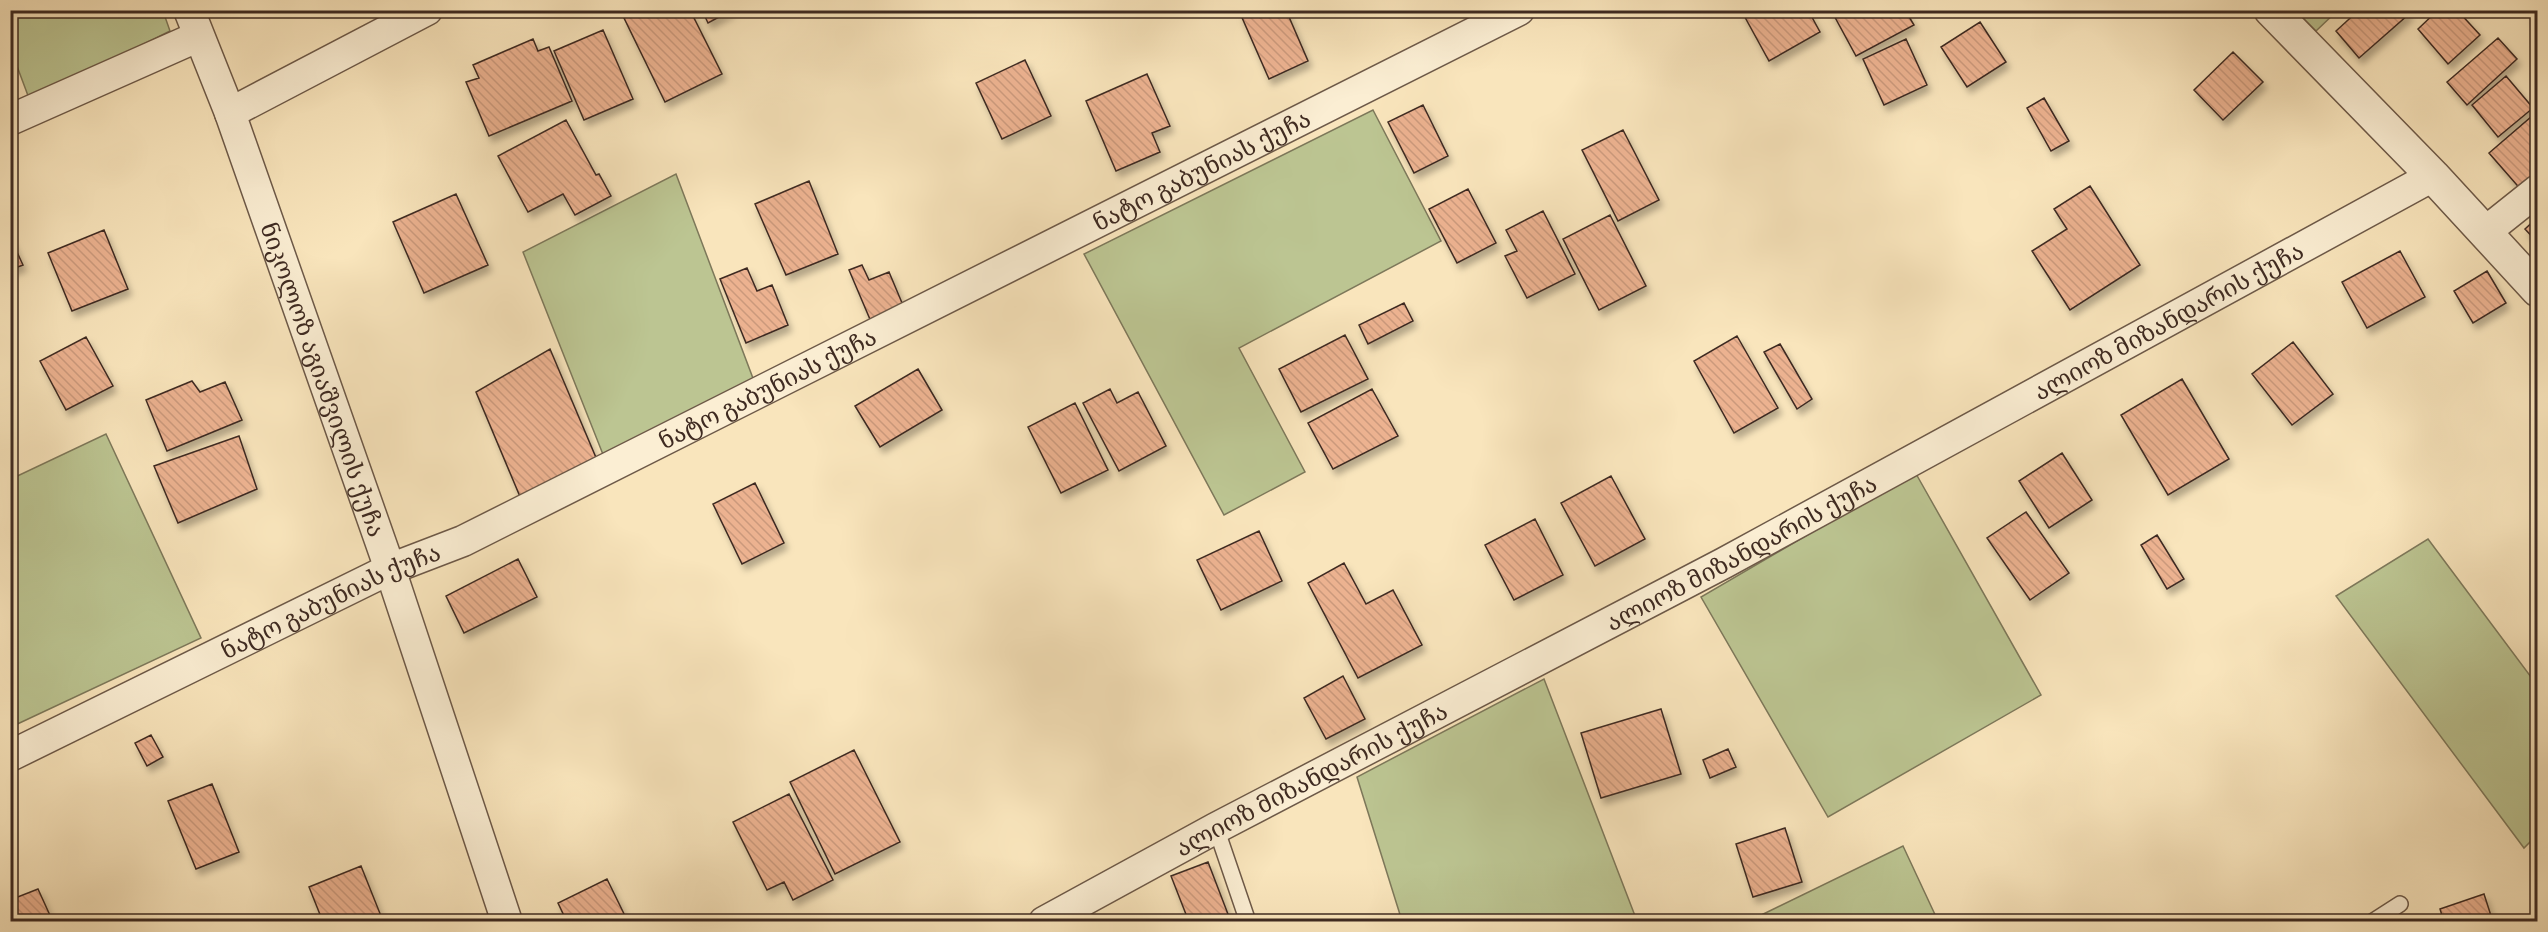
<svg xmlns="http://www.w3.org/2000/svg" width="2548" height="932" font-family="'Gentium Book Plus','Noto Serif Georgian',serif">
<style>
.grass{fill:#bcc592;stroke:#7d785a;stroke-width:1.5}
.building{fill:url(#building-back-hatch);stroke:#3e2a21;stroke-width:1.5;filter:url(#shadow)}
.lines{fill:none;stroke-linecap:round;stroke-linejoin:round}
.service-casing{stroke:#6d5948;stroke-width:18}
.minor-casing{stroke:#6d5948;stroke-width:33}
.tertiary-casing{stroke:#6d5948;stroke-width:36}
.service{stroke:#fbeed3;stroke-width:15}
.minor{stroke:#fbeed3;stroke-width:30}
.tertiary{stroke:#fbeed3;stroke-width:33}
.labels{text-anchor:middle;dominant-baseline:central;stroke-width:5;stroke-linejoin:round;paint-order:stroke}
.street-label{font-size:24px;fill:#3e2a21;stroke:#fbeed3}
</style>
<defs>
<pattern id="building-back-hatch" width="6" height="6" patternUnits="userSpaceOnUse" patternTransform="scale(1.5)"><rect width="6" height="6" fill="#ecb290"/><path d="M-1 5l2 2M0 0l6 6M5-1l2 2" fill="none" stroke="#cb997c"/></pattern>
<filter id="shadow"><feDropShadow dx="3.5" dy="6" stdDeviation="3" flood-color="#0004"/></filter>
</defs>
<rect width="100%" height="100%" fill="#f9e5bc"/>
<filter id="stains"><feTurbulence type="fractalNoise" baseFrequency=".00333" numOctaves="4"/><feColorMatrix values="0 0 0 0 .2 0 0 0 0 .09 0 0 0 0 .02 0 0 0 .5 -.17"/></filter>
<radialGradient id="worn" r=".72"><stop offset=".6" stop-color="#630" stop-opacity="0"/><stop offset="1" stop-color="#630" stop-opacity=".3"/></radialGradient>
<!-- grass -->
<path class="grass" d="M11,11h152l7,20 -140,70 -19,-51z
M2296,11h41l-21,20z
M1373,110l68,131 -202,107 66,124 -81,43 -140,-261z
M676,174l78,207 -150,76 -81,-205z
M106,434l95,204 -190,89v-248z
M1915,472l126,223 -213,122 -127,-220z
M2428,539l109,146v150l-13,13 -188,-252z
M1544,679l93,242h-235l-45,-144z
M1903,846l35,75h-189z"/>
<!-- building -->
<path class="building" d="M640,10h50l32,64 -57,28 -41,-84z
M702,10h30l-24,13z
M1246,10h40l22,51 -39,18 -29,-66z
M1741,10h67l12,22 -51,29z
M1831,10h74l9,15 -58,31z
M2359,10h48l2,4 -50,44 -23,-27z
M2438,10h19l23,25 -32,29 -30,-35z
M2538,10v17l-9,-11z
M1980,22l26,40 -39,25 -26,-40z
M603,30l30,69 -49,21 -30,-69z
M2498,38l19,21 -50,46 -20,-23z
M533,39l5,12 11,-4 23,54 -83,35 -23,-54 13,-4 -6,-13z
M1906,39l21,46 -43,20 -21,-46z
M2233,52l30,30 -40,38 -29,-30z
M1025,60l26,56 -49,23 -26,-56z
M1147,74l23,52 -18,7 8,19 -44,19 -30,-70z
M2506,76l27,32 -35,29 -26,-32z
M2044,98l25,43 -18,10 -24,-43z
M1423,105l25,51 -34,17 -26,-51z
M2538,111v68l-15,13 -34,-39z
M566,120l30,55 3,-1 12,22 -36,19 -12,-21 -35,18 -30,-56z
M1623,130l36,70 -41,21 -36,-71z
M809,181l29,73 -52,21 -31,-71z
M2090,186l50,79 -70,45 -38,-59 35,-22 -13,-20z
M1468,189l28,54 -39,20 -28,-54z
M456,194l32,71 -64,28 -31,-71z
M1543,211l32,63 -48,24 -22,-42 12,-5 -11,-21z
M1610,215l36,71 -47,24 -36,-71z
M2538,217v26l-13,-14z
M104,230l24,59 -56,22 -24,-58z
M10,237l13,28 -13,5z
M2400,251l25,46 -58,31 -25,-46z
M862,265l7,15 20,-8 16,38 -33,14 -23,-54z
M747,268l10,23 15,-6 16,40 -42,18 -26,-64z
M2487,271l19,32 -33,20 -19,-32z
M1404,303l9,18 -45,23 -9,-19z
M1345,335l23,44 -67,33 -22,-43z
M1737,336l41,72 -44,25 -40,-72z
M86,337l27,49 -47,24 -26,-49z
M2293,342l40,52 -41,31 -40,-51z
M1780,344l32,55 -15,10 -33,-57z
M550,349l47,111 -76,39 -45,-107z
M918,369l24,41 -62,37 -25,-41z
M2182,379l47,80 -61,36 -47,-80z
M192,381l8,11 25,-10 17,38 -75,31 -21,-51z
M1110,389l7,14 21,-11 28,54 -47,25 -36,-68z
M1372,389l26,47 -65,33 -25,-46z
M1075,403l33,67 -47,23 -33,-66z
M239,436l18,53 -79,34 -24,-57z
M2062,453l30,47 -43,28 -30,-47z
M1611,476l34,63 -50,27 -34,-63z
M755,483l29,60 -42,21 -29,-60z
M2026,512l43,61 -39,27 -43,-62z
M1535,519l28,56 -49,25 -29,-55z
M1259,531l23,50 -61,29 -24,-50z
M2157,535l27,44 -17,10 -26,-44z
M518,559l19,38 -73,36 -18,-37z
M1344,563l22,41 27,-14 29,55 -64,33 -50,-95z
M1343,676l22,43 -39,20 -22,-41z
M1661,709l20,65 -80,24 -20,-65z
M151,735l12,22 -16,9 -12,-23z
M1728,749l8,18 -26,11 -7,-18z
M854,750l46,92 -65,32 -45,-92z
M212,784l27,68 -43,17 -28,-68z
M789,794l44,86 -40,20 -9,-18 -17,8 -34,-68z
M1785,828l17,54 -49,15 -17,-53z
M1208,862l23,60h-42l-18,-46z
M361,866l20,50 -13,6h-45l-14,-35z
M607,879l21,43h-61l-9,-19z
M38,889l15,33h-43v-22z
M2484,894l9,28h-49l-4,-13z"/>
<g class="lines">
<defs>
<path id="service" d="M1216,828l32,94
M2372,922l28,-18"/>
<g id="minor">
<path id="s1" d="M189,10l41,103 160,456 117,353"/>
<path d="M230,113l197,-103"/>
<path d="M10,120l187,-83"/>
<path d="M2484,233l54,-43"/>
<path id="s2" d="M10,756l380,-187 73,-28 1056,-531"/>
<path id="s3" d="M1044,922l172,-94 508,-265 709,-387"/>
</g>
<path id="tertiary" d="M2271,10l162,166 105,114"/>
</defs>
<!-- service casing -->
<use href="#service" class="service-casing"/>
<!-- minor casing -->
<use href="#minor" class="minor-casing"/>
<!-- tertiary casing -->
<use href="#tertiary" class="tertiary-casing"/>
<!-- service -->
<use href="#service" class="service"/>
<!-- minor -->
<use href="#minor" class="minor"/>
<!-- tertiary -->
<use href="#tertiary" class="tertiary"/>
</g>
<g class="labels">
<!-- street labels -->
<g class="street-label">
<text stroke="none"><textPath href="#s2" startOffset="1328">ნატო გაბუნიას ქუჩა</textPath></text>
<text stroke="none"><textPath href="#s3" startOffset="1275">ალიოზ მიზანდარის ქუჩა</textPath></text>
<text stroke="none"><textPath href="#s1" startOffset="393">ნიკოლოზ აგიაშვილის ქუჩა</textPath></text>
<text stroke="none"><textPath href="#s2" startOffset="842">ნატო გაბუნიას ქუჩა</textPath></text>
<text stroke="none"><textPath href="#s3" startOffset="789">ალიოზ მიზანდარის ქუჩა</textPath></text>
<text stroke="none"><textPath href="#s2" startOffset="356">ნატო გაბუნიას ქუჩა</textPath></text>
<text stroke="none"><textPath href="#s3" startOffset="303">ალიოზ მიზანდარის ქუჩა</textPath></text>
</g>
</g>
<!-- margin -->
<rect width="2548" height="932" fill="none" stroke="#f9e5bc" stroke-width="36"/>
<rect x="12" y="12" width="2524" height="908" fill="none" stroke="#3e2a21" stroke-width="3"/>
<rect x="18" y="18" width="2512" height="896" fill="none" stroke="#3e2a21" stroke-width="1.5"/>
<rect width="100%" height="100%" filter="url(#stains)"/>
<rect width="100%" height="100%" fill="url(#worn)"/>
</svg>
